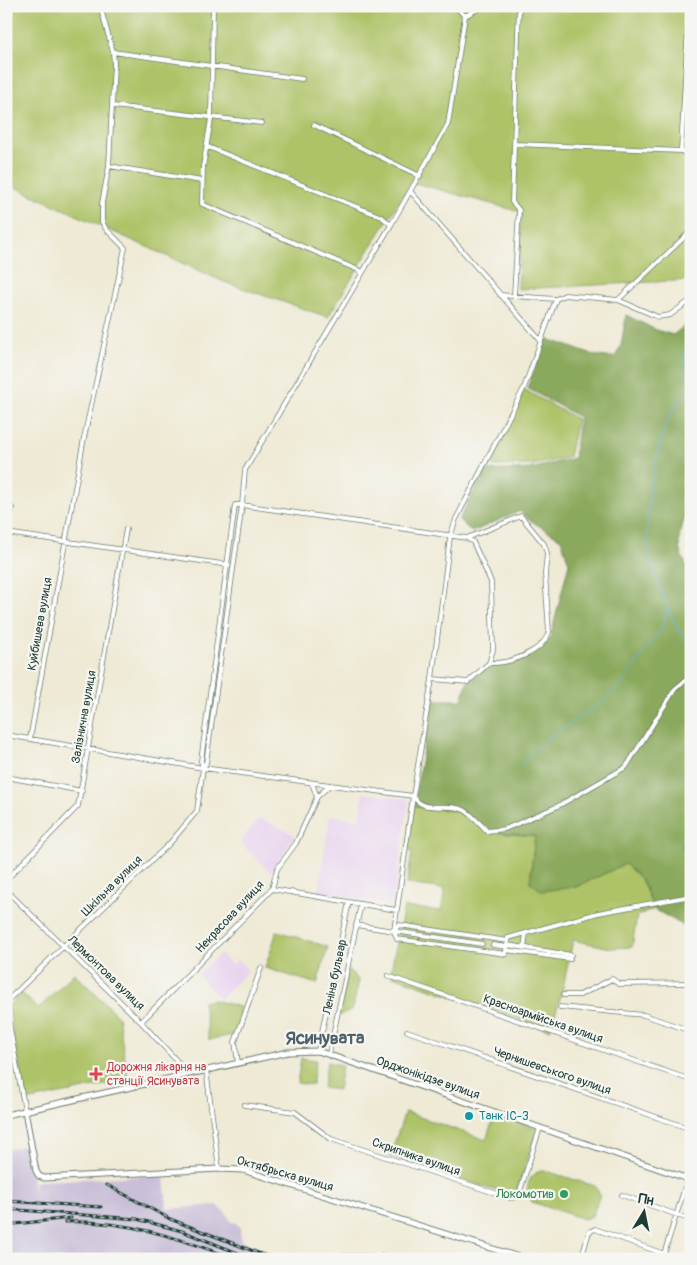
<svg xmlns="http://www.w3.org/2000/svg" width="697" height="1265" font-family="Pangolin,sans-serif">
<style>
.built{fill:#e8d2ef}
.industrial{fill:#c9bfd8}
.green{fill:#aec368;stroke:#66804e}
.forest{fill:#8aa95c;stroke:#547348}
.water{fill:#5fb0da;stroke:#3f7687}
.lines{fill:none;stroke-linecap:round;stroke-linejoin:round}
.stream{stroke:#5fb0da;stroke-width:1}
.minor-casing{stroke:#687a6c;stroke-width:5.5}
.major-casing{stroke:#687a6c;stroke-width:7}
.minor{stroke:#fff;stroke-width:4}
.major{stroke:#fff;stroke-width:5}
.rail-casing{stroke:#1f3d34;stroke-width:3}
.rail{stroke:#f6f6f2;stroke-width:1;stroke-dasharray:4;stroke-linecap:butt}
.health-dot{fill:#e0444e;stroke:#f6f6f2;stroke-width:2}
.culture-dot{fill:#0f9aa8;stroke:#f6f6f2;stroke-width:2}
.leisure-dot{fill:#2e9e5b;stroke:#f6f6f2;stroke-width:2}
.labels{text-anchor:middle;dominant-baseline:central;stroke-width:4.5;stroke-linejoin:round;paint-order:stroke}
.street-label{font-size:12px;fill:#1f3d34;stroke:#f6f6f2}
.health-label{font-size:12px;fill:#be3a42;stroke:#f6f6f2;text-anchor:start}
.culture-label{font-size:12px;fill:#0d838f;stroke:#f6f6f2;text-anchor:start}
.leisure-label{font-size:12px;fill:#27864d;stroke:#f6f6f2;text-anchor:end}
.district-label{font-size:18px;font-weight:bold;fill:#50606b;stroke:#f6f6f2}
</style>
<rect width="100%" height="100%" fill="#f6f6f2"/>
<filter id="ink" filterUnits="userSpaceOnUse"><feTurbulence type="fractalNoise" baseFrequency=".02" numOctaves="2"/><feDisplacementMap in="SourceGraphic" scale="10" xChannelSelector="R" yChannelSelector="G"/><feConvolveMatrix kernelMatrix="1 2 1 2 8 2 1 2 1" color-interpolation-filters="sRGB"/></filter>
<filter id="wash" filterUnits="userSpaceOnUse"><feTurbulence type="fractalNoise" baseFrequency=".0096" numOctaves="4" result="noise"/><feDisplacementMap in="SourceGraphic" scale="20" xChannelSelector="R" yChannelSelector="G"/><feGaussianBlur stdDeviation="1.12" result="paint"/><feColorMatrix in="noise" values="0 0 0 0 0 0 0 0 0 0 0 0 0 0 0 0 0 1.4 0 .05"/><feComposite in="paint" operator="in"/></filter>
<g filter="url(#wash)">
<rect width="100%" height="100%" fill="#efead5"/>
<!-- built -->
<path class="built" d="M363,793l46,6 -16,106 -75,-13 12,-77 30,5z
M260,818l35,17 -24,38 -31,-31z
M220,953l12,12 6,-5 10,11 -28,28 -22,-24z"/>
<!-- industrial -->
<path class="industrial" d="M25,1146l10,49 -1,-13 7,-1 123,-6 3,34 50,-4 9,8 6,10 3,-1 5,5 1,14 41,18h-276v-109z"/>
<!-- green -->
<path class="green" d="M6,6h685v274l-173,9 3,-77 -110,-30 -83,135 -104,-35 -218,-99z
M523,389l54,30 -8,38 -37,8 -45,1 32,-63z
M414,806l48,5 26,21 47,4 -5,46 46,5 49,-23 16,15 13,30 -17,7 -5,31 -21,1 -38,-8 -11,52 -12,38 -160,-55 14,-68 37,4 4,-22 -38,-5 5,-32 -5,-1z
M277,931l51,16 -11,37 -52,-16z
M348,969l11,12 -7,29 -11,5 -2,-1z
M74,973l44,43 10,64 -102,21 -18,-95 14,-13 16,16z
M213,1000l27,7 -3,27 -28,6 -6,-38z
M301,1058l15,2 -4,25 -15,-2z
M327,1062l15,3 -4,25 -15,-2z
M405,1112l81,28 9,-26 43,15 -22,63 -10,2 -116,-38z
M542,1170l53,16 5,9 -8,21 -8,3 -52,-17c-8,-13 -5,-26 10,-32z"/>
<!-- forest -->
<path class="forest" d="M626,315l30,15 17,5 18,-14v189c-15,19 -17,43 0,60v360l-37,-21 -13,-30 -16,-15 -49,23 -34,4 -12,-9 5,-46 -47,-4 -26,-21 -48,-5 17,-106h31l5,-17 22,-18 24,-3 37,-23 19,-76 -8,-24 -33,-20 -8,-8 -48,21 -13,-12 25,-49 46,-2 44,-11 5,-41 -52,-29 20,-49c23,6 45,20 68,18l6,-11z"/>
<!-- water -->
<path class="water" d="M689,815l2,1v17l-7,14h-2l3,-25z"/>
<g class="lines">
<!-- stream -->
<path class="stream" d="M691,346l-7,8 1,15 5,20c-6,7 -13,13 -17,21 -18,31 -33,118 -22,152 7,22 19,55 31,74 3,4 7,7 9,12
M691,657v12
M519,766l30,-29 56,-37 16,-15 40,-56 7,-21"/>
</g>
</g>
<g filter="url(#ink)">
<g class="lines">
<defs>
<path id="minor" d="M213,6l-2,113 -8,48 -1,37 161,68
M455,6l10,10
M113,52l189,27
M113,106l149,17
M314,125l106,51
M516,144l165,7 10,5
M208,147l174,70 9,8
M681,151l7,-124 3,-4
M109,166l93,15
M411,192l130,149
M500,295l56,4 9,-4 53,5 40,17 12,-2 21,-15
M514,296l5,-86 -7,-8 7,-196
M618,300l73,-69
M6,533l223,32
M6,538l6,-30
M467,538l54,-22 23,28 3,9 -2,21 4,58c-7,21 -40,32 -60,31
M6,735l197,33 210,28 19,-117 18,-142 6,-18 68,-131 32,-89
M30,739l54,-301 41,-190 -19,-19 -4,-7v-19l7,-37 5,-103 -1,-11 -13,-46
M203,768l-2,-7 34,-256h7l3,-35 146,-245 57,-101 17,-108 18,-10
M6,777l76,14
M413,796c12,19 33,5 51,14 8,4 16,14 23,21l18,-2 53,-23 68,-39 49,-78 16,-13
M317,797l13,-12
M6,815h5
M6,880l72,-74 48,-277
M272,889l124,21
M6,890l135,132 47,51
M356,925l38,6 19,-135
M394,931l88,13
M508,941l-109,-16 -5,6 3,8 109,15 2,-16 90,-25 93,-17
M493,945l14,2
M507,945l64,10
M524,948l2,-15
M506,950l64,9
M388,976l303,104
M563,995h17l32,-16 7,5 72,-1
M6,1002l164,-159 27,-32 6,-43 3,-5 36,-258 225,33 6,4 18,40 2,68 -4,13 -21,19 -36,-3
M6,1007l19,104
M560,1007l84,8 47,16
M141,1022l131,-133 5,-20 19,-26 21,-46 -5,-14
M407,1031l284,98
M318,1051l31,-149
M329,1054l32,-150
M238,1063l-3,-21 26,-74
M206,1069l13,100
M244,1105l51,7 36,27 179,59 6,-1 3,-3 21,-66
M622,1195l69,25
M664,1254l27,-86
M311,1256h67l16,3
M581,1259l8,-27 6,-3 83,30"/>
<path id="major" d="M25,1111l11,60 3,5 5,2 175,-9 24,1 282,89
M6,1115l282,-63 30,-1 373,129"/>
</defs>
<!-- minor casing -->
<use href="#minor" class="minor-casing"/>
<!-- major casing -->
<use href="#major" class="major-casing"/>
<!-- minor -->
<use href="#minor" class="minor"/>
<!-- major -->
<use href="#major" class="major"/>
<defs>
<path id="rail" d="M107,1185l63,34 104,40
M6,1201l95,6
M6,1209l131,10 45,12 71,28
M65,1222c59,-2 112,15 167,36
M6,1225l65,-7"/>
</defs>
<!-- rail casing -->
<use href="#rail" class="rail-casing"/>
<!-- rail -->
<use href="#rail" class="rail"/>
</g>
</g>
<!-- markers -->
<path class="health-dot" d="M93.5 1066.5h5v5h5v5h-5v5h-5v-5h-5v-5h5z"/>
<circle class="culture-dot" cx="469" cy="1116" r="5"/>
<circle class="leisure-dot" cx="564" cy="1194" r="5"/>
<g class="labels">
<!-- street labels -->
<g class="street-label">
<text transform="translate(40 624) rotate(-80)">Куйбишева вулиця</text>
<text transform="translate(84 717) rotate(-80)">Залізнична вулиця</text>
<text transform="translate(112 886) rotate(-45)">Шкільна вулиця</text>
<text transform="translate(230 917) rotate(-47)">Некрасова вулиця</text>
<text transform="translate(106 973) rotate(44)">Лермонтова вулиця</text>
<text transform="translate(335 977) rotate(-78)">Леніна бульвар</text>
<text transform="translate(543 1019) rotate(19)">Красноармійська вулиця</text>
<text transform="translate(552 1071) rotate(19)">Чернишевського вулиця</text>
<text transform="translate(428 1078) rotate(19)">Орджонікідзе вулиця</text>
<text transform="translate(416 1157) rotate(19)">Скрипника вулиця</text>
<text transform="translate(285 1174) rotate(16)">Октябрьска вулиця</text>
</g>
<!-- health labels -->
<g class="health-label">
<text x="107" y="1067">Дорожня лікарня на<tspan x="107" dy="14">станції Ясинувата</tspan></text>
</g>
<!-- culture labels -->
<g class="culture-label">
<text x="479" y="1116">Танк ІС-3</text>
</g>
<!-- leisure labels -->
<g class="leisure-label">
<text x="554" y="1194">Локомотив</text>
</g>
<!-- district labels -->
<g class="district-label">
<text x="325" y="1038">Ясинувата</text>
</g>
</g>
<!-- margin -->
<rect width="697" height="1265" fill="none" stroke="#f6f6f2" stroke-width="25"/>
<!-- north arrow -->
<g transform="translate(644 1212) rotate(10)" stroke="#f6f6f2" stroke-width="4" paint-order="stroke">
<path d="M0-4L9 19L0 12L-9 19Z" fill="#1f3d34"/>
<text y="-8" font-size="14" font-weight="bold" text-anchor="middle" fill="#1f3d34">Пн</text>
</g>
</svg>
